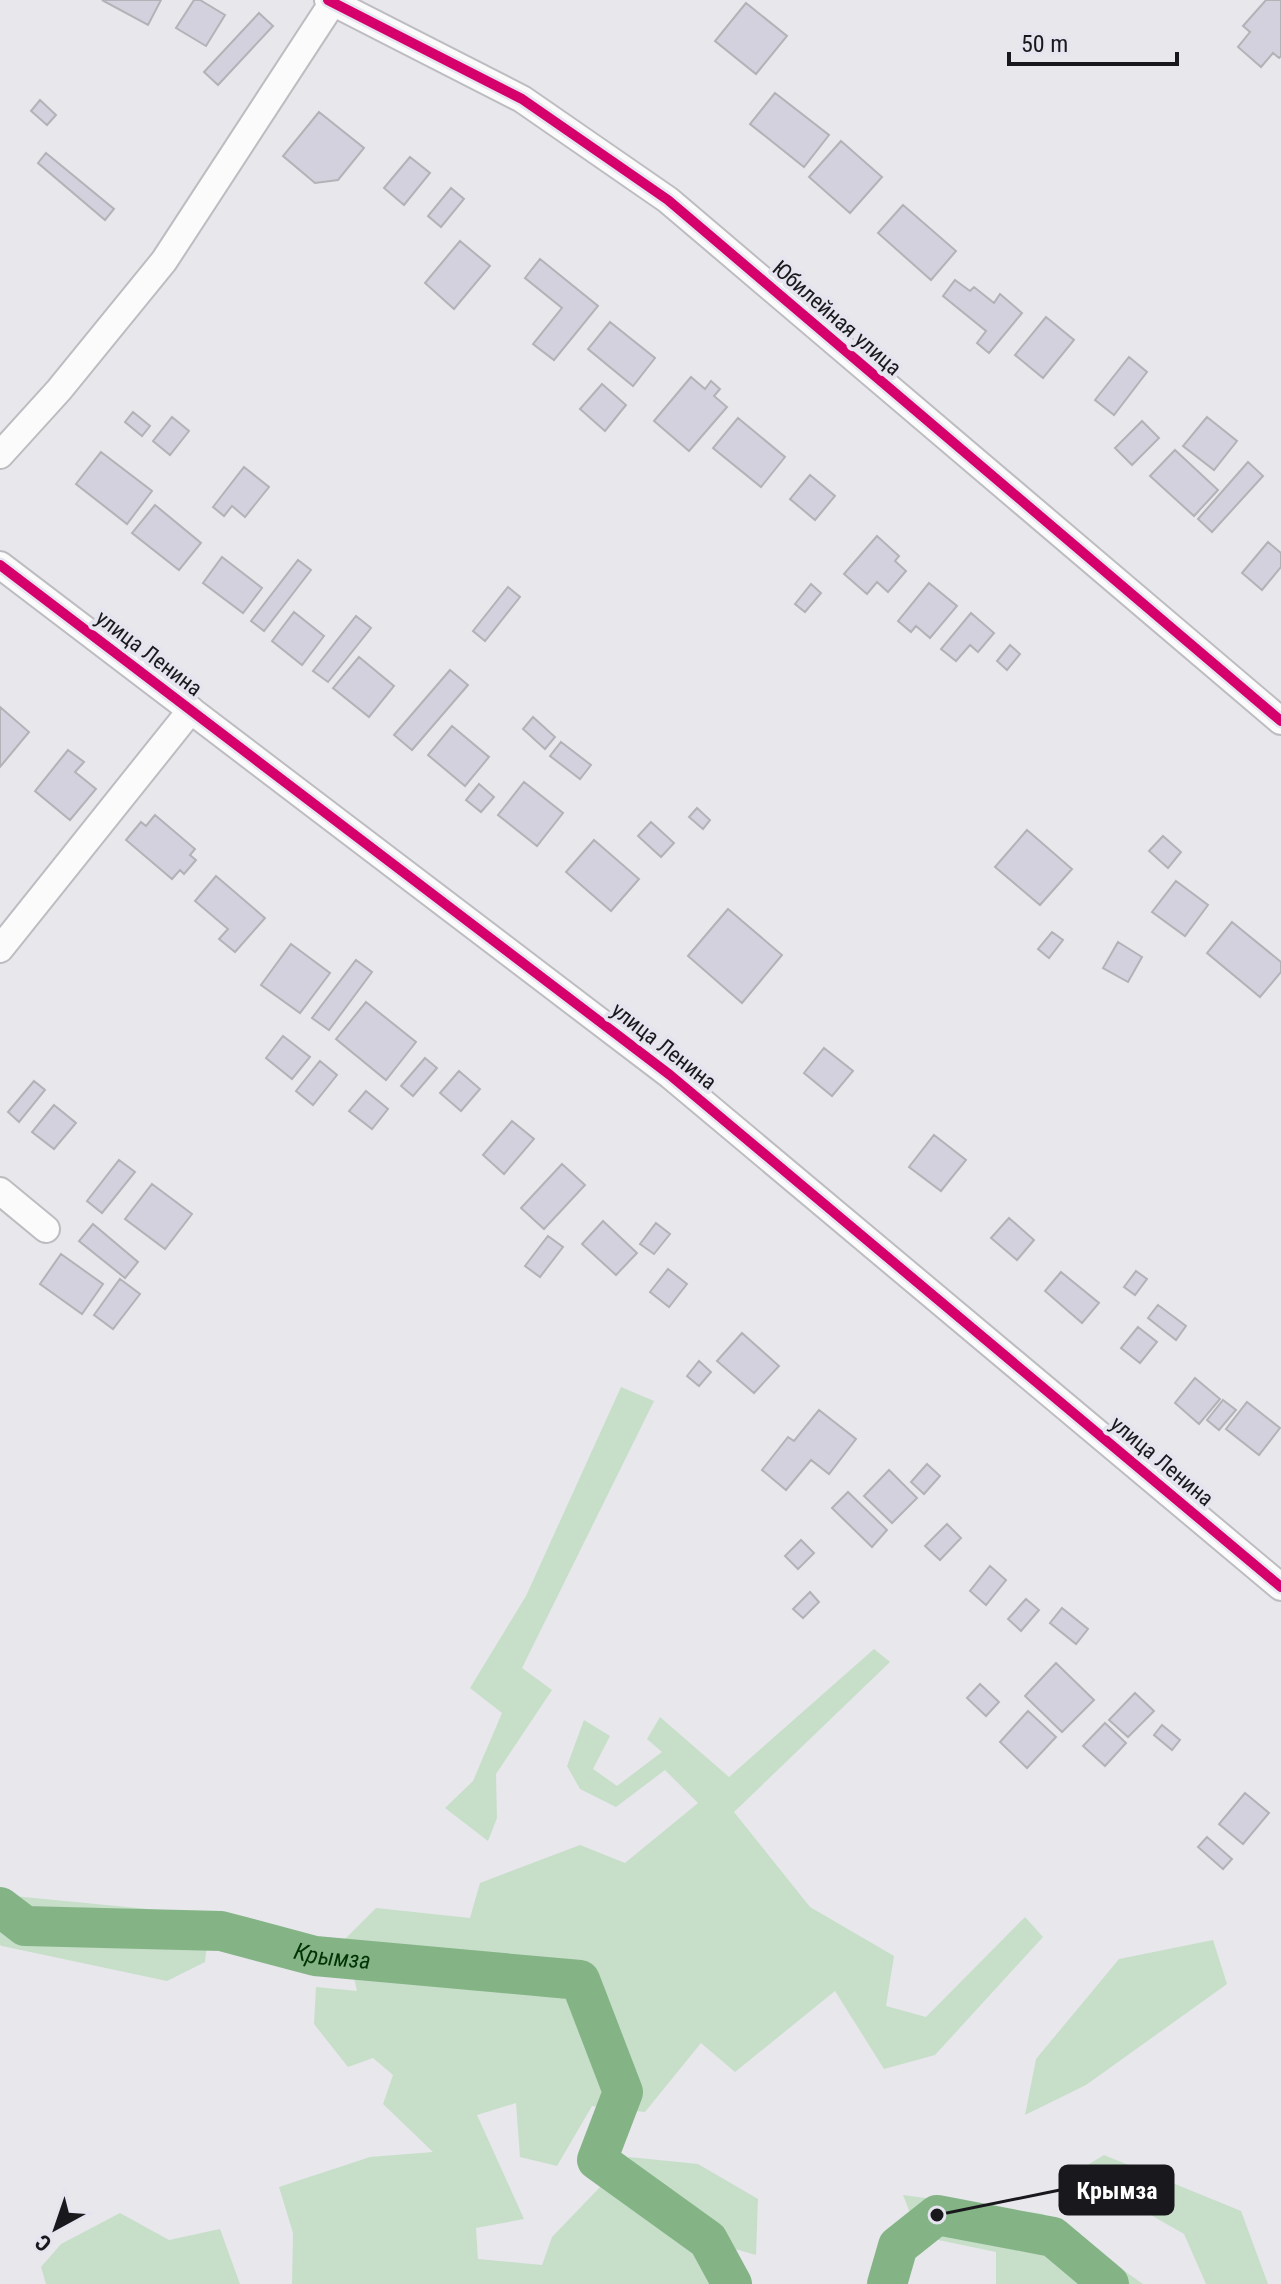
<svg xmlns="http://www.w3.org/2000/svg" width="1281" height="2284" font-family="'Roboto Condensed',sans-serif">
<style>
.green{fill:#c7dfc9}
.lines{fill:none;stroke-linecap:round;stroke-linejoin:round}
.river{stroke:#84b486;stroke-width:40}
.building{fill:#d2d1dd;stroke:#b3b2b7;stroke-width:2}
.minor-casing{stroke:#bdbdc1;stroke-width:30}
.minor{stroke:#fbfbfc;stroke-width:26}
.cycleway-casing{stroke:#e5e4ef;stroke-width:15}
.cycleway{stroke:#d6006c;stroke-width:10}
.labels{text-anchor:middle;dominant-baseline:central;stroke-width:8;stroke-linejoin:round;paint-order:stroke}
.street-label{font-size:22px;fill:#19181c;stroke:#e5e4ef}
.water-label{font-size:24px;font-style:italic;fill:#003406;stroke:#e5e4ef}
.leader{fill:none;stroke:#19181c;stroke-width:3}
.callout-dot{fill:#19181c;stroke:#e5e4ef;stroke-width:3}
.callout{fill:#19181c;stroke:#19181c;stroke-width:3}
.callout-label{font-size:24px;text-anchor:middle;font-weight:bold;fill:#fff}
</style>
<rect width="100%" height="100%" fill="#e7e7ec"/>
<!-- green -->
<path class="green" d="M621,1387l33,14 -132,267 30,22 -56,84 1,44 -9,23 -43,-33 28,-27 29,-68 -32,-25 56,-92z
M874,1649l16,13 -156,150 76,95 84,49 -8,50 40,11 99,-100 18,20 -108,118 -51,14 -49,-78 -100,81 -34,-29 -56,69 -53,-6 -35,60 -37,-9 -4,-54 -39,12 47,104 -48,9 2,31 64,6 10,-28 77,-80 69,7 60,35 -2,56 -77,-22 34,51h-421l1,-51 -14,-46 91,-30 63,-5 -50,-48 10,-29 -20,-17 -25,9 -34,-43 2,-37 41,4 -12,-52 31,-31 94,10 10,-35 100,-38 45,18 73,-60 -33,-33 -49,37 -36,-18 -13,-23 17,-46 26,16 -17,33 24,17 45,-34 -15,-13 13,-22 69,60z
M0,1888l13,8 197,19 -5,47 -38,19 -165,-35 -2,-1z
M1213,1940l14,44 -141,101 -61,30 11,-56 83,-100z
M1104,2155l137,56 27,73h-62l-22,-50 -108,-62z
M903,2195l140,19 100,70h-147v-32l-77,-16z
M120,2213l49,27 51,-11 20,55h-194l-5,-17 20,-23z"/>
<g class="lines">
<!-- river -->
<g class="river">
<path id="s1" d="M0,1907l25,19 196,5 94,25 265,24 43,112 -26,68 111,80 24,44"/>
<path d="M887,2284l11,-38 39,-31 116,22 56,47"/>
</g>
</g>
<!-- building -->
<path class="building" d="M102,0h59l-13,25z
M194,0h6l25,15 -19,31 -30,-18z
M1266,0h15v56l-2,2 -6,-5 -12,14 -23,-20 12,-15 -7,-6z
M746,3l41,33 -31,38 -41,-33z
M259,13l14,13 -55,59 -14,-13z
M775,93l54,42 -25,32 -54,-43z
M40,100l16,15 -9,10 -16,-14z
M319,112l45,36 -26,32 -23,3 -32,-27z
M841,141l41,36 -32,36 -41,-36z
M46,153l68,56 -9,11 -67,-57z
M410,157l20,16 -26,32 -20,-17z
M451,188l13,11 -23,28 -13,-11z
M903,205l53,46 -25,29 -53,-47z
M460,241l30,25 -36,43 -29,-26z
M540,259l58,47 -44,54 -21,-16 29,-36 -37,-30z
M955,280l15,11 4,-4 20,16 6,-9 22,19 -33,40 -12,-10 9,-12 -43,-35z
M1046,317l28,23 -31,38 -28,-23z
M610,322l45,36 -22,28 -45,-37z
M1129,357l18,15 -33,43 -19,-15z
M691,377l14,12 6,-8 9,8 -6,7 13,11 -38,44 -35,-30z
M602,384l24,21 -21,26 -25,-22z
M133,412l17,14 -8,10 -17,-14z
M172,417l17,14 -19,24 -17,-14z
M1207,417l30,24 -23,29 -31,-24z
M738,418l47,39 -24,30 -48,-39z
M1142,421l17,17 -27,27 -17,-17z
M1175,450l43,40 -24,26 -44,-40z
M101,452l51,39 -25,33 -51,-40z
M1248,462l15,14 -51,56 -14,-13z
M244,467l25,20 -24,30 -13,-11 -8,10 -11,-9z
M810,475l25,21 -20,24 -25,-21z
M155,505l46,38 -22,27 -47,-37z
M877,536l22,20 -4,5 11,10 -18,21 -11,-10 -10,12 -23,-20z
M1268,542l13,11v14l-19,23 -20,-17z
M222,557l40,31 -19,25 -40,-30z
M298,560l13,10 -47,61 -13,-10z
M929,583l28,23 -27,32 -14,-12 -5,6 -13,-11z
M811,584l10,9 -16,19 -10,-8z
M508,587l12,10 -35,44 -12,-10z
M294,612l30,24 -22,29 -30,-24z
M971,613l23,20 -16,19 -8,-7 -14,16 -15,-12z
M356,616l15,12 -43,54 -15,-11z
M1010,645l10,9 -13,16 -10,-9z
M359,657l35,29 -25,31 -36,-29z
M450,670l18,15 -56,65 -18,-15z
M0,707l29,25 -29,35z
M533,717l22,20 -10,12 -22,-20z
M452,726l37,31 -24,29 -37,-31z
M561,742l30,23 -11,14 -30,-23z
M68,750l16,12 -9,10 21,17 -26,31 -35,-29z
M524,782l39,31 -26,33 -39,-31z
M479,784l15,13 -13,15 -15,-12z
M697,808l13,12 -7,9 -14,-12z
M155,815l40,34 -5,6 6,5 -12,14 -4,-4 -8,9 -46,-39 15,-18 5,4z
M651,822l23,21 -13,14 -23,-21z
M1027,830l45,39 -32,36 -45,-38z
M1163,836l18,16 -13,16 -19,-17z
M594,840l45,39 -28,32 -45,-39z
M216,876l49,42 -30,34 -16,-13 9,-10 -33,-28z
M1176,881l32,24 -23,31 -33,-24z
M728,909l54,46 -40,48 -54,-47z
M1232,922l49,40v10l-21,25 -53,-44z
M1052,932l11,8 -14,18 -11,-9z
M1118,942l24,15 -14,25 -25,-14z
M291,944l39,29 -30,40 -39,-28z
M356,960l16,12 -43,58 -17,-12z
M366,1002l50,40 -30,38 -50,-41z
M283,1036l27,21 -18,22 -26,-21z
M824,1048l29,23 -21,25 -28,-23z
M425,1058l12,10 -24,28 -12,-10z
M320,1061l17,14 -24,30 -17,-14z
M459,1071l21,18 -19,22 -21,-18z
M34,1081l11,9 -26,32 -11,-10z
M366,1091l22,18 -16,20 -23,-18z
M54,1105l22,18 -22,26 -22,-17z
M512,1121l22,18 -30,35 -21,-19z
M934,1135l32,25 -25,31 -32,-24z
M119,1160l16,12 -33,41 -15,-12z
M562,1164l23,21 -41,44 -23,-21z
M152,1184l40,30 -27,35 -40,-30z
M1009,1218l25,22 -17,20 -26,-22z
M603,1221l34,32 -21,22 -34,-31z
M656,1223l14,11 -16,20 -14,-10z
M93,1224l45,38 -13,16 -46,-37z
M548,1236l15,11 -23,30 -15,-11z
M61,1254l42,30 -21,30 -42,-30z
M668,1269l19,15 -18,23 -19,-15z
M1136,1271l11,8 -12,16 -11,-8z
M1061,1272l38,31 -17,20 -37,-32z
M120,1279l20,15 -27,35 -19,-14z
M1158,1305l28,21 -10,14 -28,-22z
M1138,1327l19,15 -17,21 -19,-15z
M742,1333l37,33 -25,27 -37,-32z
M699,1361l12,11 -12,14 -12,-10z
M1195,1378l25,21 -21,25 -24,-21z
M1223,1400l13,10 -17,20 -12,-10z
M1247,1402l33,26 -21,27 -33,-26z
M819,1410l37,29 -27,35 -18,-14 -25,30 -24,-20 26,-33 6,4z
M927,1464l13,12 -16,18 -13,-12z
M889,1470l28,28 -25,25 -28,-27z
M848,1492l39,38 -15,17 -40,-39z
M947,1524l14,14 -21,22 -15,-14z
M801,1540l13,13 -16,16 -13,-13z
M990,1566l16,14 -20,25 -16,-14z
M810,1592l9,10 -16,16 -10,-9z
M1026,1599l13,11 -18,21 -13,-12z
M1062,1608l26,21 -12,15 -26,-21z
M1056,1663l38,37 -32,32 -37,-36z
M980,1684l19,18 -13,14 -19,-18z
M1135,1693l19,18 -26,26 -19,-17z
M1028,1711l28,26 -29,31 -27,-26z
M1105,1723l21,20 -21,23 -22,-20z
M1162,1725l18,15 -8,10 -18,-15z
M1245,1793l24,20 -26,31 -24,-20z
M1207,1837l25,22 -9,10 -25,-22z"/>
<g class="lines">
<defs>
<path id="minor" d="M328,0l194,99 146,101 613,521
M0,455l59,-65 105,-129 169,-259
M0,565l670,510 611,512
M0,949l191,-239
M0,1191l46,38"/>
</defs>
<!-- minor casing -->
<use href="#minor" class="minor-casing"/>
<!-- minor -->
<use href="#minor" class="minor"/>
<defs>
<path id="cycleway" d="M328,0l194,99 146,101 613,521
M0,565l670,510 611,512"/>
</defs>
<!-- cycleway casing -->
<use href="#cycleway" class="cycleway-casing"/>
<!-- cycleway -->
<use href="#cycleway" class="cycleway"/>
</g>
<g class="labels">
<!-- street labels -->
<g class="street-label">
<text transform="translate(837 318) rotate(41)">Юбилейная улица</text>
<text transform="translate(149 653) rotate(37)">улица Ленина</text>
<text transform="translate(664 1046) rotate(38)">улица Ленина</text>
<text transform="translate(1162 1461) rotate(40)">улица Ленина</text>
</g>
<!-- water labels -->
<g class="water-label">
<text stroke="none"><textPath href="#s1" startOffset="342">Крымза</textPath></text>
</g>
</g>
<!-- callouts -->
<path class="leader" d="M937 2215L1060 2190"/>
<circle class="callout-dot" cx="937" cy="2215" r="8"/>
<rect class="callout" x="1060" y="2166" width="113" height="48" rx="8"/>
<g class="callout-label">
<text x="1117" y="2199">Крымза</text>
</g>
<!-- north arrow -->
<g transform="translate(56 2228) rotate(220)" stroke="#e5e4ef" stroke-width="6" paint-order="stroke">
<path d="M0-6L14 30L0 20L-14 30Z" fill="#19181c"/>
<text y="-12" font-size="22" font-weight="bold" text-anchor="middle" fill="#19181c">С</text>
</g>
<!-- scale -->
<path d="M1009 52v12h168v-12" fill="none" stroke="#19181c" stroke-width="4"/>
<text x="1021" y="52" font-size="24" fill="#19181c" stroke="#e5e4ef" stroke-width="6" paint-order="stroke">50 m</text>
</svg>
